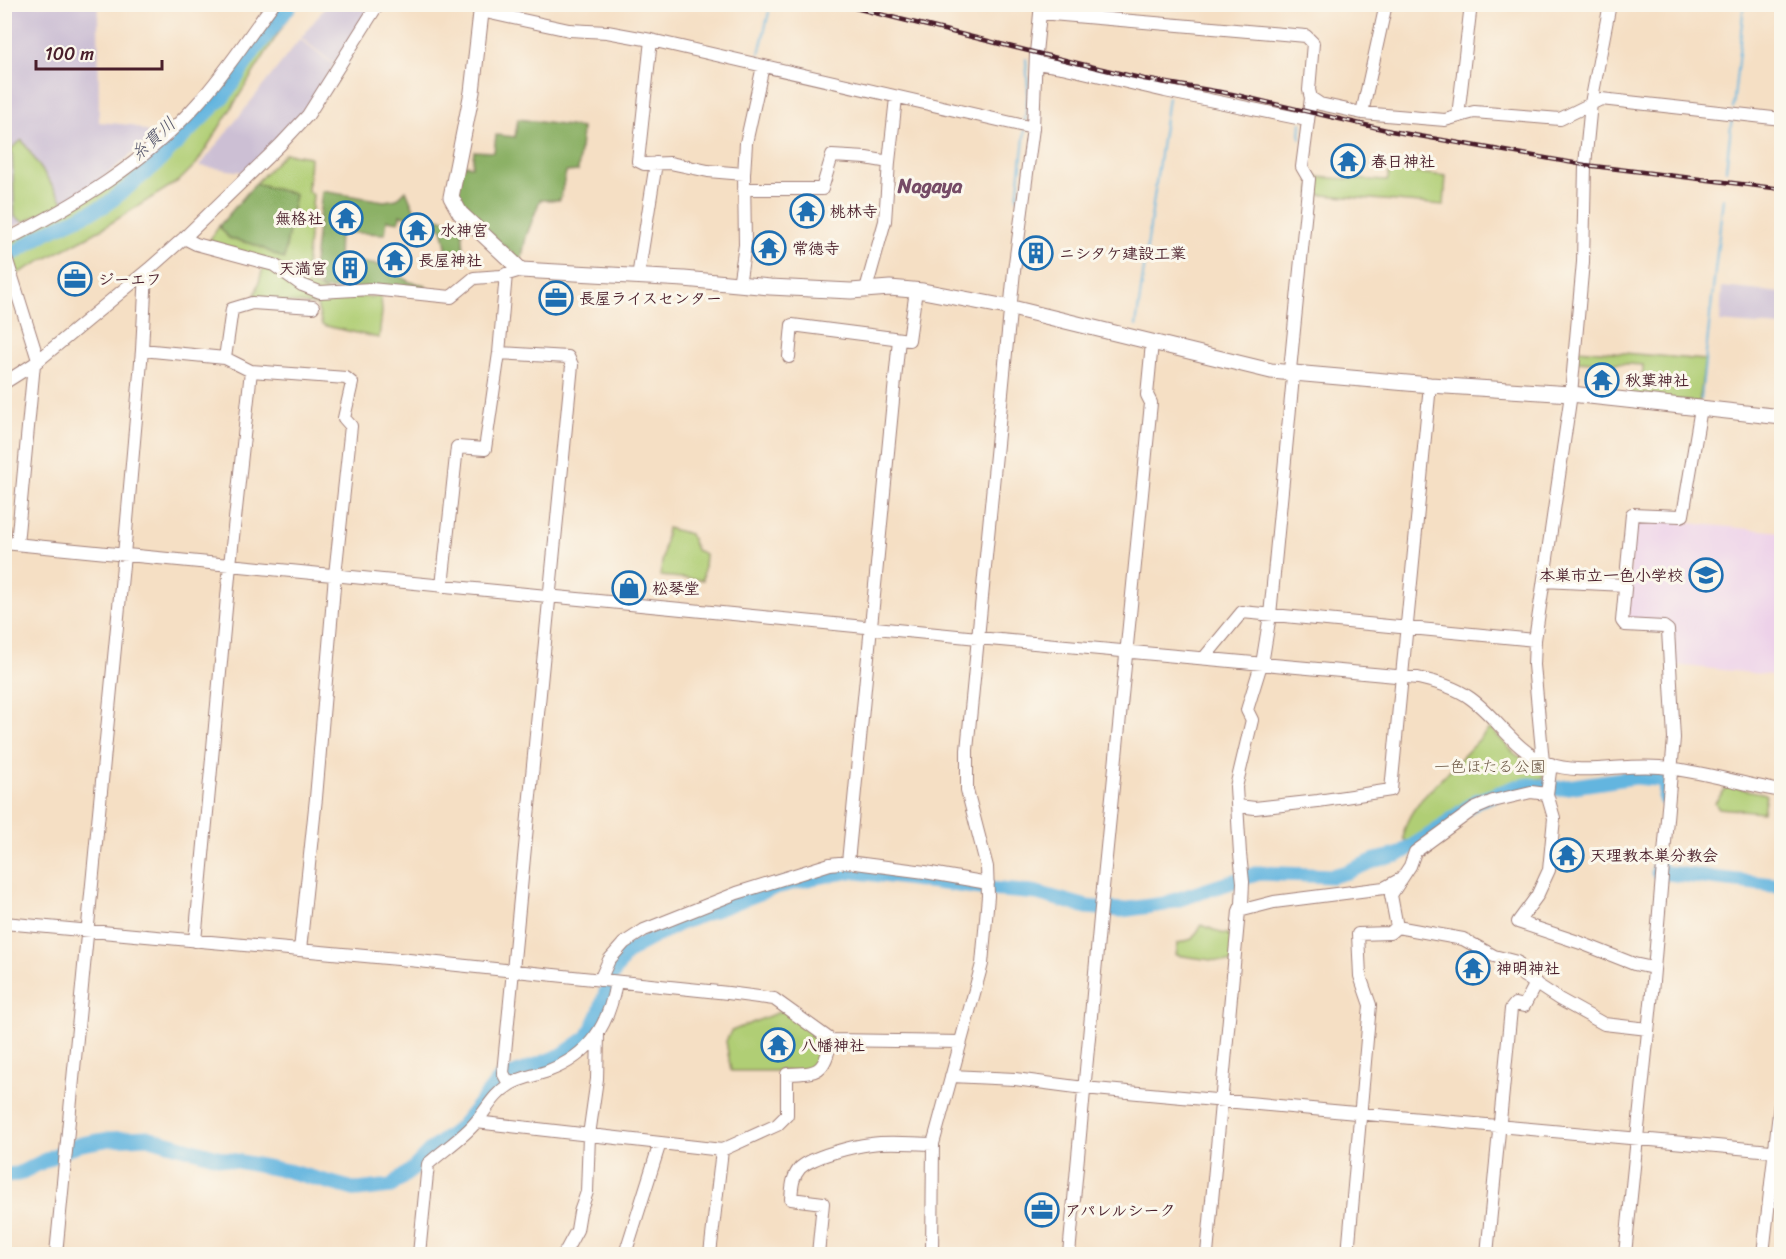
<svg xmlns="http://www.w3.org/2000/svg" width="1786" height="1259" font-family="Sriracha,'Klee One',sans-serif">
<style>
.built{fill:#edd1e9}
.industrial{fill:#ccbfd4}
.green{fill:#b0ce75;stroke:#7d7650;stroke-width:1.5}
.forest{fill:#8cb166;stroke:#6b6848;stroke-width:1.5}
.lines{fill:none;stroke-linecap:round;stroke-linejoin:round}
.stream{stroke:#64b5df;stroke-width:2}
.river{stroke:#64b5df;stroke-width:15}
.minor-casing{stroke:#a07f78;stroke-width:14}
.major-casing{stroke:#a07f78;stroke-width:17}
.minor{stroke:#fff;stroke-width:12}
.major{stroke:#fff;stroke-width:15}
.rail-casing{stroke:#4a1f2b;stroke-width:4.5}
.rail{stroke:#fbf7ec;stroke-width:2;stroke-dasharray:7;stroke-linecap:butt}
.labels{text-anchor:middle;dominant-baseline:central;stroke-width:6;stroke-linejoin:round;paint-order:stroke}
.poi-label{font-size:16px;font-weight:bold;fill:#4a1f2b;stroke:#fbf7ec;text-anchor:start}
.park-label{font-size:16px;fill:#695441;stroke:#fbf7ec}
.water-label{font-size:18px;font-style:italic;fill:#53546a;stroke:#fbf7ec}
.quarter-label{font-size:20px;font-weight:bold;fill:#764c67;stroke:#fbf7ec}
</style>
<rect width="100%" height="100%" fill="#fbf7ec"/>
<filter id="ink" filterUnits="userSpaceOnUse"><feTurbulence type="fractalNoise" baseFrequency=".0167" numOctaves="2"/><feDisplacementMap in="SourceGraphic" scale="12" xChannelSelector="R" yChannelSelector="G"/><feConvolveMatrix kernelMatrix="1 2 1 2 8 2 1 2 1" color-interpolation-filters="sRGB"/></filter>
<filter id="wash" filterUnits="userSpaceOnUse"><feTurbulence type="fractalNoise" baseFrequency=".008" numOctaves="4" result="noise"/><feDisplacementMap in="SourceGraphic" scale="24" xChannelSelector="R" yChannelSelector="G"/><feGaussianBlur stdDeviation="1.35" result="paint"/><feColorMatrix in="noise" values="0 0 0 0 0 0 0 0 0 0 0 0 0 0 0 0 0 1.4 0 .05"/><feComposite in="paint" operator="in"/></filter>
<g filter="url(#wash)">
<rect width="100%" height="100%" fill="#f5dfc4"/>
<!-- built -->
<path class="built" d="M1638,518l143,14v144l-106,-11 -2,-40 -44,-3 -3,-4 8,-97z"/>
<!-- industrial -->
<path class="industrial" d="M5,5h93l1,117 32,3 24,10 -57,47 -34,21 -59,28z
M327,5h45l-38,59 -33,-26z
M300,39l34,26 -24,38 -34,40 -33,29 -43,-6z
M1722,287l59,6v34l-61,-5z"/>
<!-- green -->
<path class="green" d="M281,5h17l-14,19 -87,139 -17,17 -85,53 -80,42 -10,-29 158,-101 49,-46z
M22,140l42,63 -40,19 -9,-5 -3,-69z
M285,153l25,4 -2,34 5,4 -8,84 -28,-16 -68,-22 10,-15 10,12 27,7 28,14 11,-65 -40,-10z
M1390,170l56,6 -2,29 -133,-11 2,-17 74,4z
M264,265l75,32h42l1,15 -3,26 -57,-13 -5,-20 -63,-6z
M1577,349l128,11 -6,43 -70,-9 1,-8 12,1 1,-22 -67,-4z
M667,528l23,6 6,16 9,4 -2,26 -43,-4z
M1490,728l24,25 28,19 2,6 -29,6 -47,17 -38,32 -20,9 -6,-2c-2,-14 8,-29 17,-40z
M1728,786l38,8 -3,18 -45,-4 -3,-6z
M1202,925l19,8 13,2 -2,28 -56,-8 2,-12 14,-4z
M784,1010l38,31 3,5 -3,16 -11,9h-80l-5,-30 5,-10z"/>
<!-- forest -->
<path class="forest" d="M518,119l64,9 -4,43 -12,1 -6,28h-20l-14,37 -5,24 -64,-58 1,-39 14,2 2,-15 20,1 2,-17 19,2z
M255,184l40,10 -11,65 -28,-14 -27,-7 -10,-12z
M406,190l9,21 47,14 2,27 -17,-1 -5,-23 -27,-10 -15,-3 -1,7 -12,-2 -2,14 -46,-2 -1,27 46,7 26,16 16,3 -1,7 -103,-3 -9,-17 9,-81 62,10 13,-2z"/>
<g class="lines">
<!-- stream -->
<path class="stream" d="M905,6v-2
M759,54l10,-42
M1733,108l11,-104
M1025,121l3,-32 -2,-30
M1300,139l1,-16
M1726,170l6,-53
M1017,198l8,-68
M1136,326l32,-229
M1701,399l22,-201"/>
<!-- river -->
<path class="river" d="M4,259l45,-28 57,-26 48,-39 70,-70 29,-44 38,-48
M1659,862l-1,10 124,14
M4,1175l14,-1 58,-29 34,-6 37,-2 74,21 67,13 69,19 34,-4 22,-17 18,-19 30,-23 38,-47 63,-25 26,-18 11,-23 12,-37 14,-22 12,-9 43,-23 96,-36 40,-10 35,-6 138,18 48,4 50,14 35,3 42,-6 95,-31 73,3 15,-4 28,-12 23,-5 38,-24 40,-30 40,-14 14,-2 24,4 81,-12 31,3 -1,19"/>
</g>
</g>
<g filter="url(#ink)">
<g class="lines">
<defs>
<path id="minor" d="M481,11l88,19 38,2 44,8 382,88
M1040,13l266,23 7,7 -4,47 2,8 -9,69 7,12 -19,191 3,7 -23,238 -7,43 -16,52 5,10 -16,67 4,67 3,28 -1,22 -3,7 -32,343
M651,40l-13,121 6,3 26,-1 38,8 36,3
M1036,63l26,4 103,24 142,29
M1311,98l9,6 42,9 83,7 29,-8 86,7 41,-20 181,20
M1362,113l24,-109
M1458,116l13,-112
M744,189h78l10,-33 34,2 23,4
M184,238l12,6 78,21 28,20 18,7 51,-3 80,8 23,-19 27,-2 20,-6
M4,241c71,-36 141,-78 194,-138 28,-31 50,-66 75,-99
M4,251l34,109
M638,277l18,-114
M739,285l6,-40 -1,-71 2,-31 17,-77
M866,289l19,-68 4,-59 7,-64
M142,350l83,8 26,13 95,7 6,5 -8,35 7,8 -16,149 -19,223 -16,152
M499,353l69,4 4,8 -69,708 6,11
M789,357l3,-32 117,15 7,-50
M225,358l7,-49 20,-6 61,4
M4,383l30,-19 115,-95 35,-31 96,-93 28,-30 70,-111
M4,543l974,95 440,40c18,4 37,9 52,20 27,19 44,52 76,65 38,14 75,0 114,4 41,4 81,17 122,24
M17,544l17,-180
M1544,581l81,4
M442,586l15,-139 28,2 14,-96 7,-79
M1204,658l38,-46 293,28
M1543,762l-9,-97 1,-25 36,-246 12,-132 2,-97 6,-62 19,-99
M1551,764l-4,30 7,24 -5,52 -12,26 -19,26 63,21 53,21 19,4
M1238,806l17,2 63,-7 73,-11 39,-405
M848,862l51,-523
M1239,911l35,-9 110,-14 15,-8
M4,923l405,37 319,33 46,6 57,41 129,2
M1397,927l-6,-32 19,-29 5,-14 59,-43 19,-8 38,-9 16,2
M195,941l35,-376 21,-194
M600,980l9,-20 15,-17 20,-13 93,-37 93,-29 18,-2 77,10 63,11
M951,1076l64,3 69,9 698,64
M476,1122l246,28 55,-25 10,-10v-41c32,-1 37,-1 44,-34
M56,1254l68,-699 18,-205 4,-78
M419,1254l9,-90c15,-14 35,-26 48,-42 11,-13 18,-28 33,-37 12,-8 26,-9 39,-14 42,-16 61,-46 68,-89
M564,1254l13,-24 3,-18 7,-20 2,-57 8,-56 1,-45
M625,1254l35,-111
M710,1254l12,-104
M818,1254l5,-51 -32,-4c1,-11 1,-22 9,-31 13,-12 54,-22 71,-24 20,-3 42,0 62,0
M932,1254l1,-110 49,-180 6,-68 -1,-29 -20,-77v-40l47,-479 19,-143 3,-75 5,-49
M1069,1254l31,-336 51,-515 -4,-8 5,-52
M1348,1254l22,-249 -10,-29 -2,-42 32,-1 7,-6 66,12 31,17 23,6 7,14 35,23 45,25 44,5
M1487,1254l24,-245 4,-5 9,2 12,-23
M1625,1254l27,-261 22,-255 -6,-108 -4,-3 -39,-2 -3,-4 10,-107 48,2 3,-1 18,-107
M1763,1254l19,-168"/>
<path id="major" d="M482,4l-10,88 -21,105 9,16 61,57 163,9 86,8 81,4 39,-3 33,3 89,17 259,63 159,14 141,9 211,23"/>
</defs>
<!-- minor casing -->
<use href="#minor" class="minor-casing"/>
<!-- major casing -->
<use href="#major" class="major-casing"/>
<!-- minor -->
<use href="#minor" class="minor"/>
<!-- major -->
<use href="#major" class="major"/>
<defs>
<path id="rail" d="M839,4l238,59 67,16 88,15 159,37 194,34 197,24"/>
</defs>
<!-- rail casing -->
<use href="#rail" class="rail-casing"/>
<!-- rail -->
<use href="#rail" class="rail"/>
</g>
</g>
<!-- icons -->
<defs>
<symbol id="temple-ring" viewBox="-11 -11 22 22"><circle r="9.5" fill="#fbf7ec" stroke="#1f6fb2" stroke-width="1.5"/><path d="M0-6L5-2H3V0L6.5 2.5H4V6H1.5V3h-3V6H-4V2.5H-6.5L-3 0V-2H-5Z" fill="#1f6fb2"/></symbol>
<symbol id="building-ring" viewBox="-11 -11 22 22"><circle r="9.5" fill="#fbf7ec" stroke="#1f6fb2" stroke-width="1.5"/><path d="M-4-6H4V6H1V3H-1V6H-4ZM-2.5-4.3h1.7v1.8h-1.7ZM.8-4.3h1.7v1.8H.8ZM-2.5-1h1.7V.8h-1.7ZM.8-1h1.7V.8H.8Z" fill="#1f6fb2"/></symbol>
<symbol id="office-ring" viewBox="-11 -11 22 22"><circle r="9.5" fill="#fbf7ec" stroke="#1f6fb2" stroke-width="1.5"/><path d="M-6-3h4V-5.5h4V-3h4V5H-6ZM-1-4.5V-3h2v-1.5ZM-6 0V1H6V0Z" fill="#1f6fb2"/></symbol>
<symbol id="school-ring" viewBox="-11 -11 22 22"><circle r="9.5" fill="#fbf7ec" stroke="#1f6fb2" stroke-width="1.5"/><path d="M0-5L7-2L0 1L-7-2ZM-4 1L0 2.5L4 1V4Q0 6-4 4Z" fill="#1f6fb2"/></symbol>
<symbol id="shop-ring" viewBox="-11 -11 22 22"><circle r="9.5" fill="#fbf7ec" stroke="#1f6fb2" stroke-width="1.5"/><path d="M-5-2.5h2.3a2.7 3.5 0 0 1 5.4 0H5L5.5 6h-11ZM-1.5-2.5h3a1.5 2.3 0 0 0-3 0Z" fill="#1f6fb2"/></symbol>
</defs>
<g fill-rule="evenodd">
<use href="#temple-ring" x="1329" y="142" width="38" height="38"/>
<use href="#temple-ring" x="788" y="192" width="38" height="38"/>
<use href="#temple-ring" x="327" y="199" width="38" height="38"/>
<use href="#temple-ring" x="398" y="211" width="38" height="38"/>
<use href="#temple-ring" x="750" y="229" width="38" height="38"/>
<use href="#building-ring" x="1017" y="234" width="38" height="38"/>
<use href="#temple-ring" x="376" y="241" width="38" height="38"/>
<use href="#building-ring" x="331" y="249" width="38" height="38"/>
<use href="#office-ring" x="56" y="260" width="38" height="38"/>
<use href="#office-ring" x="537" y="279" width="38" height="38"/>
<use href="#temple-ring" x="1583" y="361" width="38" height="38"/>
<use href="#school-ring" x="1687" y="556" width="38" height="38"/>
<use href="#shop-ring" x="610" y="569" width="38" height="38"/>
<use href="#temple-ring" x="1548" y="836" width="38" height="38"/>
<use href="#temple-ring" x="1454" y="949" width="38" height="38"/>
<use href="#temple-ring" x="759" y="1026" width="38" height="38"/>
<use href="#office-ring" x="1023" y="1191" width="38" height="38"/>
</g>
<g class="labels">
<!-- poi labels -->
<g class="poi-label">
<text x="1371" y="161">春日神社</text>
<text x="830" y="211">桃林寺</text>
<text x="323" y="218" text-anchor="end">無格社</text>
<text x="440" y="230">水神宮</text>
<text x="792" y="248">常徳寺</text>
<text x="1059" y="253">ニシタケ建設工業</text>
<text x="418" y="260">長屋神社</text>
<text x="327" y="268" text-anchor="end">天満宮</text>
<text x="98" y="279">ジーエフ</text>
<text x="579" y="298">長屋ライスセンター</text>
<text x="1625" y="380">秋葉神社</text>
<text x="1683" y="575" text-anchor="end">本巣市立一色小学校</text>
<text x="652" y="588">松琴堂</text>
<text x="1590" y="855">天理教本巣分教会</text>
<text x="1496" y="968">神明神社</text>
<text x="801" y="1045">八幡神社</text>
<text x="1065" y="1210">アパレルシーク</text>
</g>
<!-- park labels -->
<g class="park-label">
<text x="1490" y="766">一色ほたる公園</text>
</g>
<!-- water labels -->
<g class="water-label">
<text transform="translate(153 139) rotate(-43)">糸貫川</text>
</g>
<!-- quarter labels -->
<g class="quarter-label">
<text x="930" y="186">Nagaya</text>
</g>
</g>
<!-- margin -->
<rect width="1786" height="1259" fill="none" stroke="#fbf7ec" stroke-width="24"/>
<!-- scale -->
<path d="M36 60v9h126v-9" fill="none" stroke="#4a1f2b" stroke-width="3"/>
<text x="45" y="60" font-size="18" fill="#4a1f2b" stroke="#fbf7ec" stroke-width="4.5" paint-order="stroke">100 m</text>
</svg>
